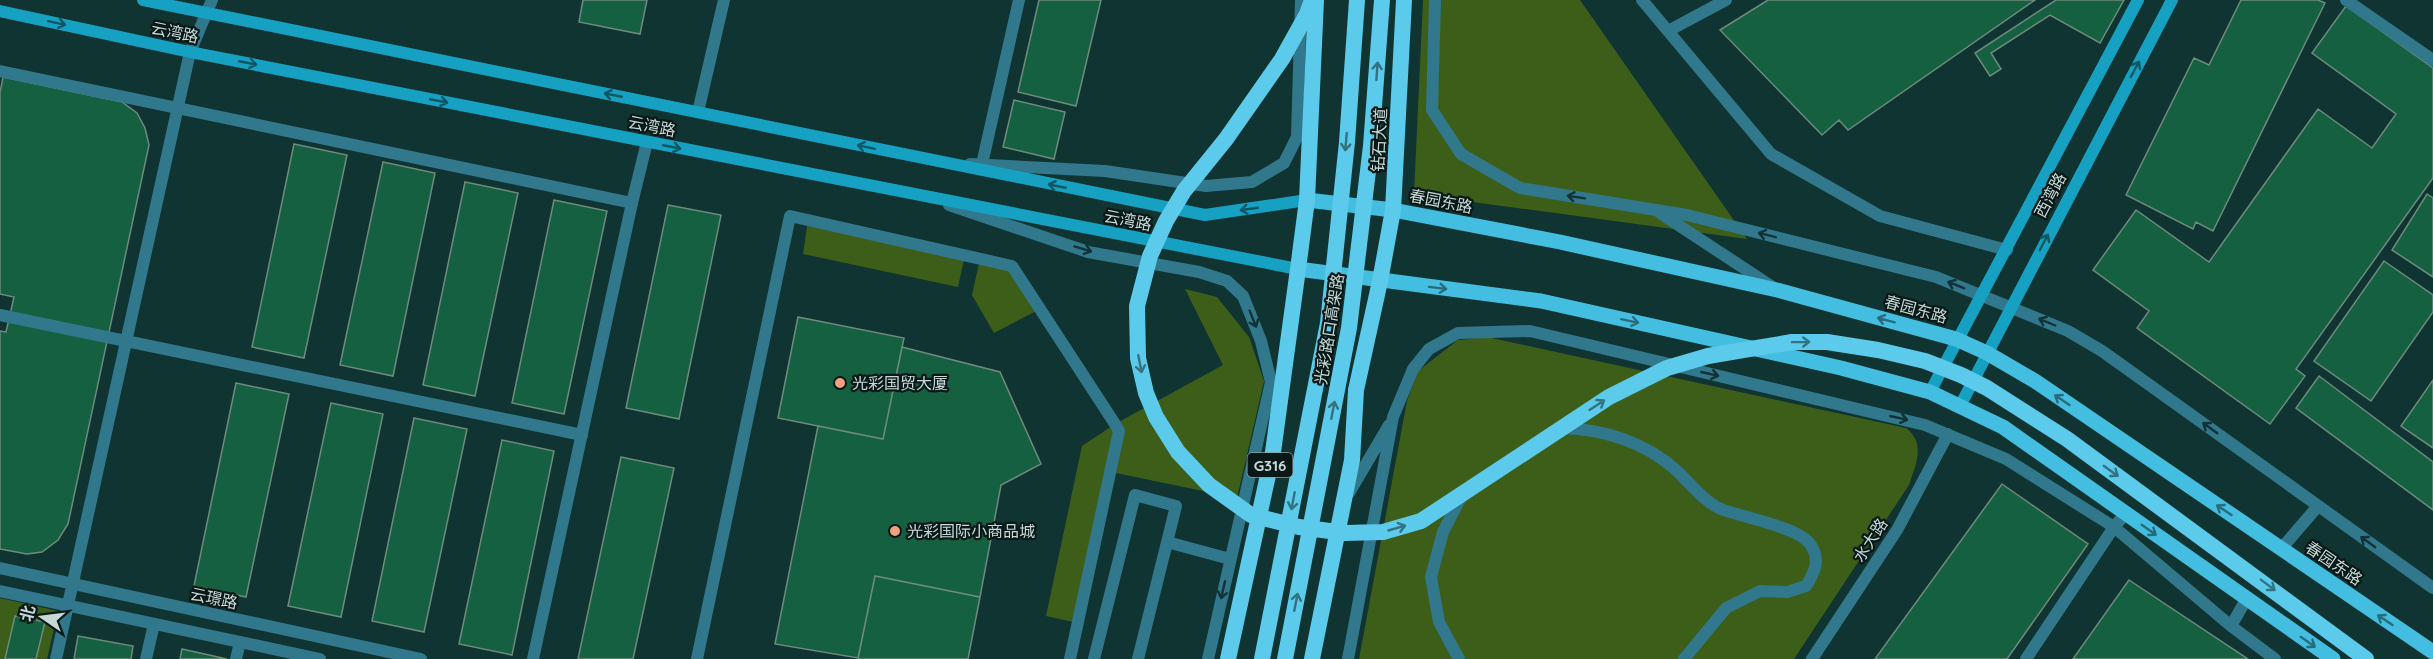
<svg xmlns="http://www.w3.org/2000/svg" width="2433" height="659" font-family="Quicksand,'Noto Sans SC',sans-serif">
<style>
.green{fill:#3d5e19}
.building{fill:#146041;stroke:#6e8b7b;stroke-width:1.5}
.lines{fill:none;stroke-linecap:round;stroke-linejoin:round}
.service{stroke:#31788c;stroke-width:12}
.pedestrian{stroke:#31788c;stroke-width:12}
.minor{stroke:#31788c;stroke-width:12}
.tertiary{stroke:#31788c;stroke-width:12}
.secondary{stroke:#16a1c2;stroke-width:12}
.primary{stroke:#44bee0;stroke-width:15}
.trunk{stroke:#5ccaea;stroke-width:16}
.trunk-bridge{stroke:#5ccaea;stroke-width:16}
.oneway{stroke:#0f5664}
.oneway2{stroke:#337281}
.oneway3{stroke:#143135}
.oneway4{stroke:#276c7c}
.poi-dot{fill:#f2a080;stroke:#0a1918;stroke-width:2}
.labels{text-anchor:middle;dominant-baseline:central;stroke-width:4.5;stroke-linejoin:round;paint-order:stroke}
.shield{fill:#0a1918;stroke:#8e9f9e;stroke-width:1.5}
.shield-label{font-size:15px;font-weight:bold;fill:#c6d9d7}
.street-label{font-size:16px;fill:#c6d9d7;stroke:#0a1918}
.poi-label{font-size:16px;fill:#c6d9d7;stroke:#0a1918;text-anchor:start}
</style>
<rect width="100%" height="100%" fill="#103432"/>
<!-- green -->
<path class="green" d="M1423,0h157l167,239 -333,-45z
M808,220l157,35 -7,32 -155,-33z
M980,259l32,7 28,43 -46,24 -22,-38z
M1185,289l32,8 32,40 15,44 -27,117 -126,-26 -33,151 -32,-7 36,-170 33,-22 108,-59z
M1487,337l419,91c20,15 10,36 3,57l-115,174h-435l48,-258 11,-30 40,-31z
M0,598l58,13 -11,48h-47z"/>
<!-- building -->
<path class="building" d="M583,0h64l-7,34 -61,-12z
M1039,0h62l-25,106 -58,-14z
M1768,0h267l-187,130 -9,-10 -17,15 -102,-105z
M2056,0h68l-24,43 -50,-28 -59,38 10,16 -11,7 -15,-23z
M2241,0h77l7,3 -112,228 -17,-9 -3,7 -67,-34 68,-137 15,7z
M2346,6l87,62v110l-137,191 9,7 -35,48 -133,-96 12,-17 -56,-41 43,-60 73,52 109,-153 54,39 24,-34 -84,-61z
M3,77l119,25 15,11 8,15 4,17 -81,379 -10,16 -16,12 -15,2 -27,-5v-218l6,1 8,-35 -14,-3v-201z
M1014,100l51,12 -11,47 -51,-12z
M294,144l53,11 -43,203 -52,-11z
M383,162l52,11 -42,203 -53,-11z
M465,182l53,11 -43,203 -52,-11z
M2427,194l6,4v79l-41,-27z
M554,200l53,11 -43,203 -52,-11z
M668,205l53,10 -42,204 -53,-11z
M2384,261l49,34v17l-62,89 -57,-40z
M798,317l106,21 -21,101 -105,-21z
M902,347l98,25 41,92 -40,21 -21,112 -105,-21 -17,82 -83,-14 43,-218 65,13z
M2319,376l114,86v48l-137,-102z
M2433,380v68l-32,-22z
M236,383l53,11 -43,203 -52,-11z
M331,403l52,11 -42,203 -53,-11z
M414,418l53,11 -43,203 -52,-11z
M502,440l52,11 -42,204 -53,-11z
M621,457l53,11 -41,191h-55z
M2002,484l86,60 -81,115h-132z
M875,576l105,21 -12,62h-110z
M2129,580l119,79h-175z
M15,616l30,6 -9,37h-31z
M78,636l55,10 -2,13h-57z
M182,649l45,10h-47z"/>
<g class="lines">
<!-- service -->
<path class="service" d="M1642,0l129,154 109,62 127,34
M2346,0l87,60
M1668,31l58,-31
M0,71l632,132
M698,112l26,-112
M982,164l37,-164
M0,315l582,120
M1167,542l63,17
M146,659l8,-35
M236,659l4,-17
M697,659l93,-443 222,50 103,158 4,7 -49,228
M1094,659l41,-164 41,11 -38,153
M2026,659l88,-132"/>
<!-- pedestrian -->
<path class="pedestrian" d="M1562,428c41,1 83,14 114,42 14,13 27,31 45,39 20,8 77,18 89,35 11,15 5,28 -4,42l-19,6 -27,-1 -34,17 -42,51
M1459,659l-20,-37 -8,-45 12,-45 19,-37"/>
<!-- minor -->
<path class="minor" d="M56,659l134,-607 22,-52
M533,659l99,-456 15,-61"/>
<!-- tertiary -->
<path class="tertiary" d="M1435,0l-3,110 29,44 59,34 167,27 249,62 132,54 34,20 331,237
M970,164l135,7 101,15 46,-4 32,-19 13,-26 4,-137
M949,205l139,47 111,20 28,9 16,15 18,45 10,41 -63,277
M1660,213l114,75
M1349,493l40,-68
M2114,527l117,99 44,33
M2281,549l37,-43
M0,568l421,91
M0,591l320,68
M2231,626l16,-28
M1348,659l45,-242 20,-48 16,-20 29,-16 72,-2 395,94 81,34 108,68 12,-14
M1812,659l85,-129 51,-96"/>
<!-- secondary -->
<path class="secondary" d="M143,0l1062,215 102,-15
M0,11l190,41 1108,217
M1930,392l208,-392
M1960,406l212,-406"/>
<!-- primary -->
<path class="primary" d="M1307,200l86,10 167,32 217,48 179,49 31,14 48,28 398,271
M1298,269l243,32 300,67 89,24 73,35 330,232"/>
<!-- trunk -->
<path class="trunk" d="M1228,659l45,-207 25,-183 9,-69 9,-200
M1312,659l40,-199 4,-70 24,-109 13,-71 11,-210"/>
<!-- trunk-bridge -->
<path class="trunk-bridge" d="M1312,0l-5,14 -25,45 -56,80 -42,52 -18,30 -16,35 -13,50 1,52 8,35 10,24 22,35 31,33 42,30 48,12 46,6 38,-1 38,-11 188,-124 58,-29 41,-12 84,-14h35l51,8 47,11 36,14 26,13 80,51 299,220
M1262,659l66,-336 19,-181 10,-142
M1285,659l64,-331 22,-182 11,-146"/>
</g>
<!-- one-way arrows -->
<defs><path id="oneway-shaft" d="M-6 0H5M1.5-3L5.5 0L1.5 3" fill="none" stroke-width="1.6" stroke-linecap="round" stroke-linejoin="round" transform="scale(1.5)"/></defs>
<g class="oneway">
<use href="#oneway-shaft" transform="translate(57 23) rotate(12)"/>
<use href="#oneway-shaft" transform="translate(248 63) rotate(11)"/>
<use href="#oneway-shaft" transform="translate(2135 69) rotate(-62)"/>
<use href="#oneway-shaft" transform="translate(613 95) rotate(-169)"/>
<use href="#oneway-shaft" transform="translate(439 101) rotate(11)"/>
<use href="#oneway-shaft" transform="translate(672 147) rotate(11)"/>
<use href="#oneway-shaft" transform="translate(866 147) rotate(-168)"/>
<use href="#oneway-shaft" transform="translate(1057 186) rotate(-169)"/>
<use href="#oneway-shaft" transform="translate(1249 209) rotate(172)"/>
<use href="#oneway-shaft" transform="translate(2044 242) rotate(-62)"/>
</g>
<g class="oneway2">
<use href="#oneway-shaft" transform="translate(1377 71) rotate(-86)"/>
<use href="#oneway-shaft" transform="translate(1346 142) rotate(95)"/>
<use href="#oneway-shaft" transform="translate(1801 342) rotate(-1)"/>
<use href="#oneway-shaft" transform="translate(1140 364) rotate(79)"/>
<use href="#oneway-shaft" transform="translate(1597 405) rotate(-33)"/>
<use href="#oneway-shaft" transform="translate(1333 410) rotate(-79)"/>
<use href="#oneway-shaft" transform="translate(2111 471) rotate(36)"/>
<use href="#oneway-shaft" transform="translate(1293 501) rotate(101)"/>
<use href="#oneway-shaft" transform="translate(1397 528) rotate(-16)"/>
<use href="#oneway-shaft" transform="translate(2268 585) rotate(37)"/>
<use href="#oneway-shaft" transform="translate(1296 602) rotate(-79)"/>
</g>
<g class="oneway3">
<use href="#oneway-shaft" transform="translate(1576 197) rotate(-171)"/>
<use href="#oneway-shaft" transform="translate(1767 235) rotate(-166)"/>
<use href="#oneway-shaft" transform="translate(1083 249) rotate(17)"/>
<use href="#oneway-shaft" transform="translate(1956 285) rotate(-158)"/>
<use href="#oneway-shaft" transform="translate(1253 319) rotate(68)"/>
<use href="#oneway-shaft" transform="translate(2047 322) rotate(-157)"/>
<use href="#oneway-shaft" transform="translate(1710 374) rotate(13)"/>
<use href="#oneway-shaft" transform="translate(1899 418) rotate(13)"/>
<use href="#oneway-shaft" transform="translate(2210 428) rotate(-144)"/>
<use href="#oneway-shaft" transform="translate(2368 542) rotate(-144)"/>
<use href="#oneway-shaft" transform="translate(1223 590) rotate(103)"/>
</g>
<g class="oneway4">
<use href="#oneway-shaft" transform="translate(1438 288) rotate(7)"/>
<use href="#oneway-shaft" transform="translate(1886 320) rotate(-165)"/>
<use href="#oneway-shaft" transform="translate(1630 321) rotate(12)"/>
<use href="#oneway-shaft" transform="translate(2062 400) rotate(-146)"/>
<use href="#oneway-shaft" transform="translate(2224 510) rotate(-146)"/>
<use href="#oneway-shaft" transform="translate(2149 530) rotate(35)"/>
<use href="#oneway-shaft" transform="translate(2385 620) rotate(-146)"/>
<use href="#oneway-shaft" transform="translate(2308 642) rotate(35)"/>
</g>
<!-- markers -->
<g class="poi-dot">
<circle cx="840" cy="383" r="6"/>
<circle cx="895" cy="531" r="6"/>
</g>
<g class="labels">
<!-- shield labels -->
<rect class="shield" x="1247.5" y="453" width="45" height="24" rx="4.5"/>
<g class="shield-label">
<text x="1270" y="465">G316</text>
</g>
<!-- street labels -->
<g class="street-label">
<text transform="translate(175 32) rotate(12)">云湾路</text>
<text transform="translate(652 126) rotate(11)">云湾路</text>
<text transform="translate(1379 140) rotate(-87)">钻石大道</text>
<text transform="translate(2050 195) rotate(-62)">西湾路</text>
<text transform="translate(1441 201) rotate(11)">春园东路</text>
<text transform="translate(1128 220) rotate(11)">云湾路</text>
<text transform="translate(1916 309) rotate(15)">春园东路</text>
<text transform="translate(1329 329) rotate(-81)">光彩路口高架路</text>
<text transform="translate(1870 540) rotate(-57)">水大路</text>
<text transform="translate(2334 563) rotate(34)">春园东路</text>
<text transform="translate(214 598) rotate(12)">云璟路</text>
</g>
<!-- poi labels -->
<g class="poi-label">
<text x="852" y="383">光彩国贸大厦</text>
<text x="907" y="531">光彩国际小商品城</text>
</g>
</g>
<!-- north arrow -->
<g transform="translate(42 617) rotate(284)" stroke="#0a1918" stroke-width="4.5" paint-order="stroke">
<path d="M0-4.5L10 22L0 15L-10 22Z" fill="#c6d9d7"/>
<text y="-9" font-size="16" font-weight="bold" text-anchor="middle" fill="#c6d9d7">北</text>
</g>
</svg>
